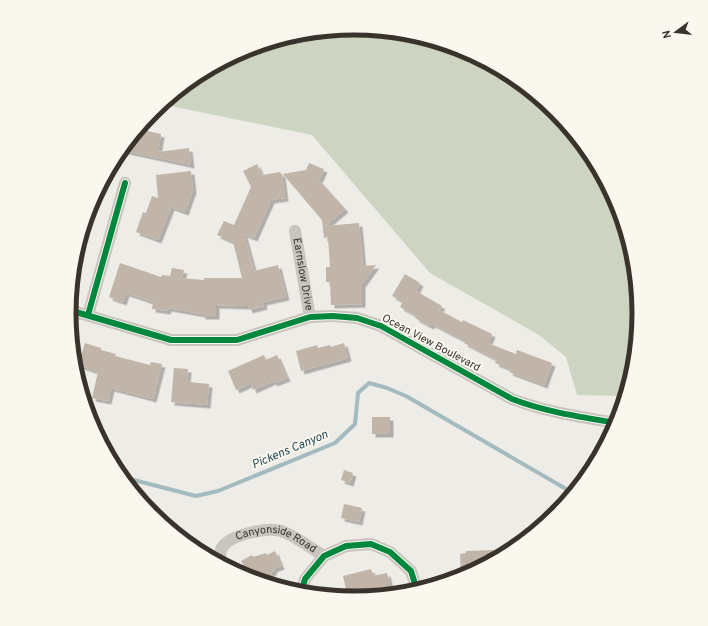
<svg xmlns="http://www.w3.org/2000/svg" width="708" height="626" font-family="Overpass,sans-serif">
<style>
.green{fill:#cdd4c1}
.lines{fill:none;stroke-linecap:round;stroke-linejoin:round}
.stream{stroke:#a3babf;stroke-width:4}
.building{fill:#c1b4a9;filter:url(#shadow)}
.minor{stroke:#c8c5bf;stroke-width:12}
.cycleway-casing{stroke:#faf7ef;stroke-width:8}
.cycleway{stroke:#00873e;stroke-width:6}
.labels{text-anchor:middle;dominant-baseline:central;stroke-width:4;stroke-linejoin:round;paint-order:stroke}
.street-label{font-size:11px;fill:#3a332c;stroke:#faf7ef}
.water-label{font-size:12px;font-style:italic;fill:#244c59;stroke:#faf7ef}
.rim{fill:none;stroke:#3a332c;stroke-width:5}
</style>
<defs>
<filter id="shadow"><feDropShadow dx="3.5" dy="3.5" stdDeviation="0" flood-color="#0004"/></filter>
</defs>
<rect width="100%" height="100%" fill="#eeece6"/>
<!-- green -->
<path class="green" d="M354,28l56,6 53,16 50,26 43,36 35,43 26,49 17,54 5,55 -6,56 -8,27 -48,-1 -11,-38 -27,-22 -109,-62 -118,-138 -151,-31 35,-28 49,-26 54,-17z"/>
<g class="lines">
<!-- stream -->
<path class="stream" d="M122,477l74,19 22,-5 117,-48 20,-19 3,-31 11,-10 18,5 19,8 167,97"/>
</g>
<!-- building -->
<path class="building" d="M138,129l23,5 -3,18 31,-4 2,17 -70,-15z
M309,163l15,6 -5,11 26,29 -20,17 34,-3 4,43 13,-1 -14,19v20l-31,1 -1,-23h-4v-15h4l-2,-30 -4,1 -2,-18 -39,-46 23,-4z
M257,164l5,11 18,-3 1,2h1l3,24 -14,2 -17,38 -10,-4 10,37 24,-6 8,32 -23,5 1,4 -15,4 -1,-4 -32,-1v11h-14v-2l-34,-6 -1,3 -15,-2 1,-7 -27,-9 -3,9 -14,-5 11,-34 41,14 1,-2 8,1 2,-8 12,2 -2,8 22,2v-2h38l-9,-36 -16,-7 7,-14 10,4 17,-38 -8,-16z
M191,171l2,19 -8,22 -14,-5 -13,33 -22,-8 7,-20 3,1 6,-17 6,2 -2,-23z
M405,274l15,9 -4,8 26,15 -3,4 23,12 1,-2 29,14 -4,9 28,11 1,-4 35,13 -8,22 -35,-13 2,-3 -16,-6 2,-3 -33,-17 1,-2 -33,-17 -2,2 -15,-8 2,-2 -17,-9 3,-5 -11,-6z
M85,343l16,5v2l15,4 -1,2 35,9 1,-3 11,2 -9,35 -42,-11 -3,13 -16,-3 6,-26 -20,-7z
M344,343l4,15 -47,13 -5,-20 21,-6 1,3 12,-3 1,2z
M264,355l2,5 11,-5 10,23 -13,5 -1,-2 -20,9 -2,-7 -15,7 -8,-19z
M174,368l14,1 -1,11h3v2l19,2 -2,21 -36,-3z
M372,417h18v17h-18z
M344,470l9,3 -3,10 -9,-3z
M344,504l18,4 -3,14 -18,-4z
M493,550v10l-32,17 -1,-23 6,-1v-2z
M275,551l6,15 -8,3 1,2 -4,2 2,3 -11,5 -9,-3 -11,-17 11,-6 1,2 13,-4 1,2z
M371,569l2,7 14,-3 5,21 -44,3 -5,-21z"/>
<g class="lines">
<!-- minor -->
<g class="minor">
<path id="s1" d="M295,231l15,86"/>
<path d="M69,310l102,30h66l73,-23 23,-1 24,2 24,8 131,73c34,13 69,18 105,24"/>
<path d="M88,315l37,-132"/>
<path id="s2" d="M221,564c-1,-6 -2,-13 2,-18 10,-12 47,-20 61,-14 14,6 27,16 40,24"/>
<path d="M301,593l4,-14 19,-23 22,-10 25,-2 19,8 21,19 6,19"/>
</g>
<defs>
<path id="cycleway" d="M69,310l102,30h66l73,-23 23,-1 24,2 24,8 131,73c34,13 69,18 105,24
M88,315l37,-132
M301,593l4,-14 19,-23 22,-10 25,-2 19,8 21,19 6,19"/>
</defs>
<!-- cycleway casing -->
<use href="#cycleway" class="cycleway-casing"/>
<!-- cycleway -->
<use href="#cycleway" class="cycleway"/>
</g>
<g class="labels">
<!-- street labels -->
<g class="street-label">
<text stroke="none"><textPath href="#s1" startOffset="44">Earnslow Drive</textPath></text>
<text transform="translate(431 343) rotate(28)">Ocean View Boulevard</text>
<text stroke="none"><textPath href="#s2" startOffset="77">Canyonside Road</textPath></text>
</g>
<!-- water labels -->
<g class="water-label">
<text transform="translate(290 450) rotate(-23)">Pickens Canyon</text>
</g>
</g>
<!-- crop -->
<path d="M0 0H708V626H0ZM76 313a278 278 0 1 1 556 0a278 278 0 1 1-556 0Z" fill="#faf7ef" fill-rule="evenodd"/>
<path class="rim" d="M76 313a278 278 0 1 1 556 0a278 278 0 1 1-556 0Z"/>
<!-- north arrow -->
<g transform="translate(676 32) rotate(255)" stroke="#faf7ef" stroke-width="3" paint-order="stroke">
<path d="M0-3L7 15L0 10L-7 15Z" fill="#3a332c"/>
<text y="-6" font-size="11" font-weight="bold" text-anchor="middle" fill="#3a332c">N</text>
</g>
</svg>
